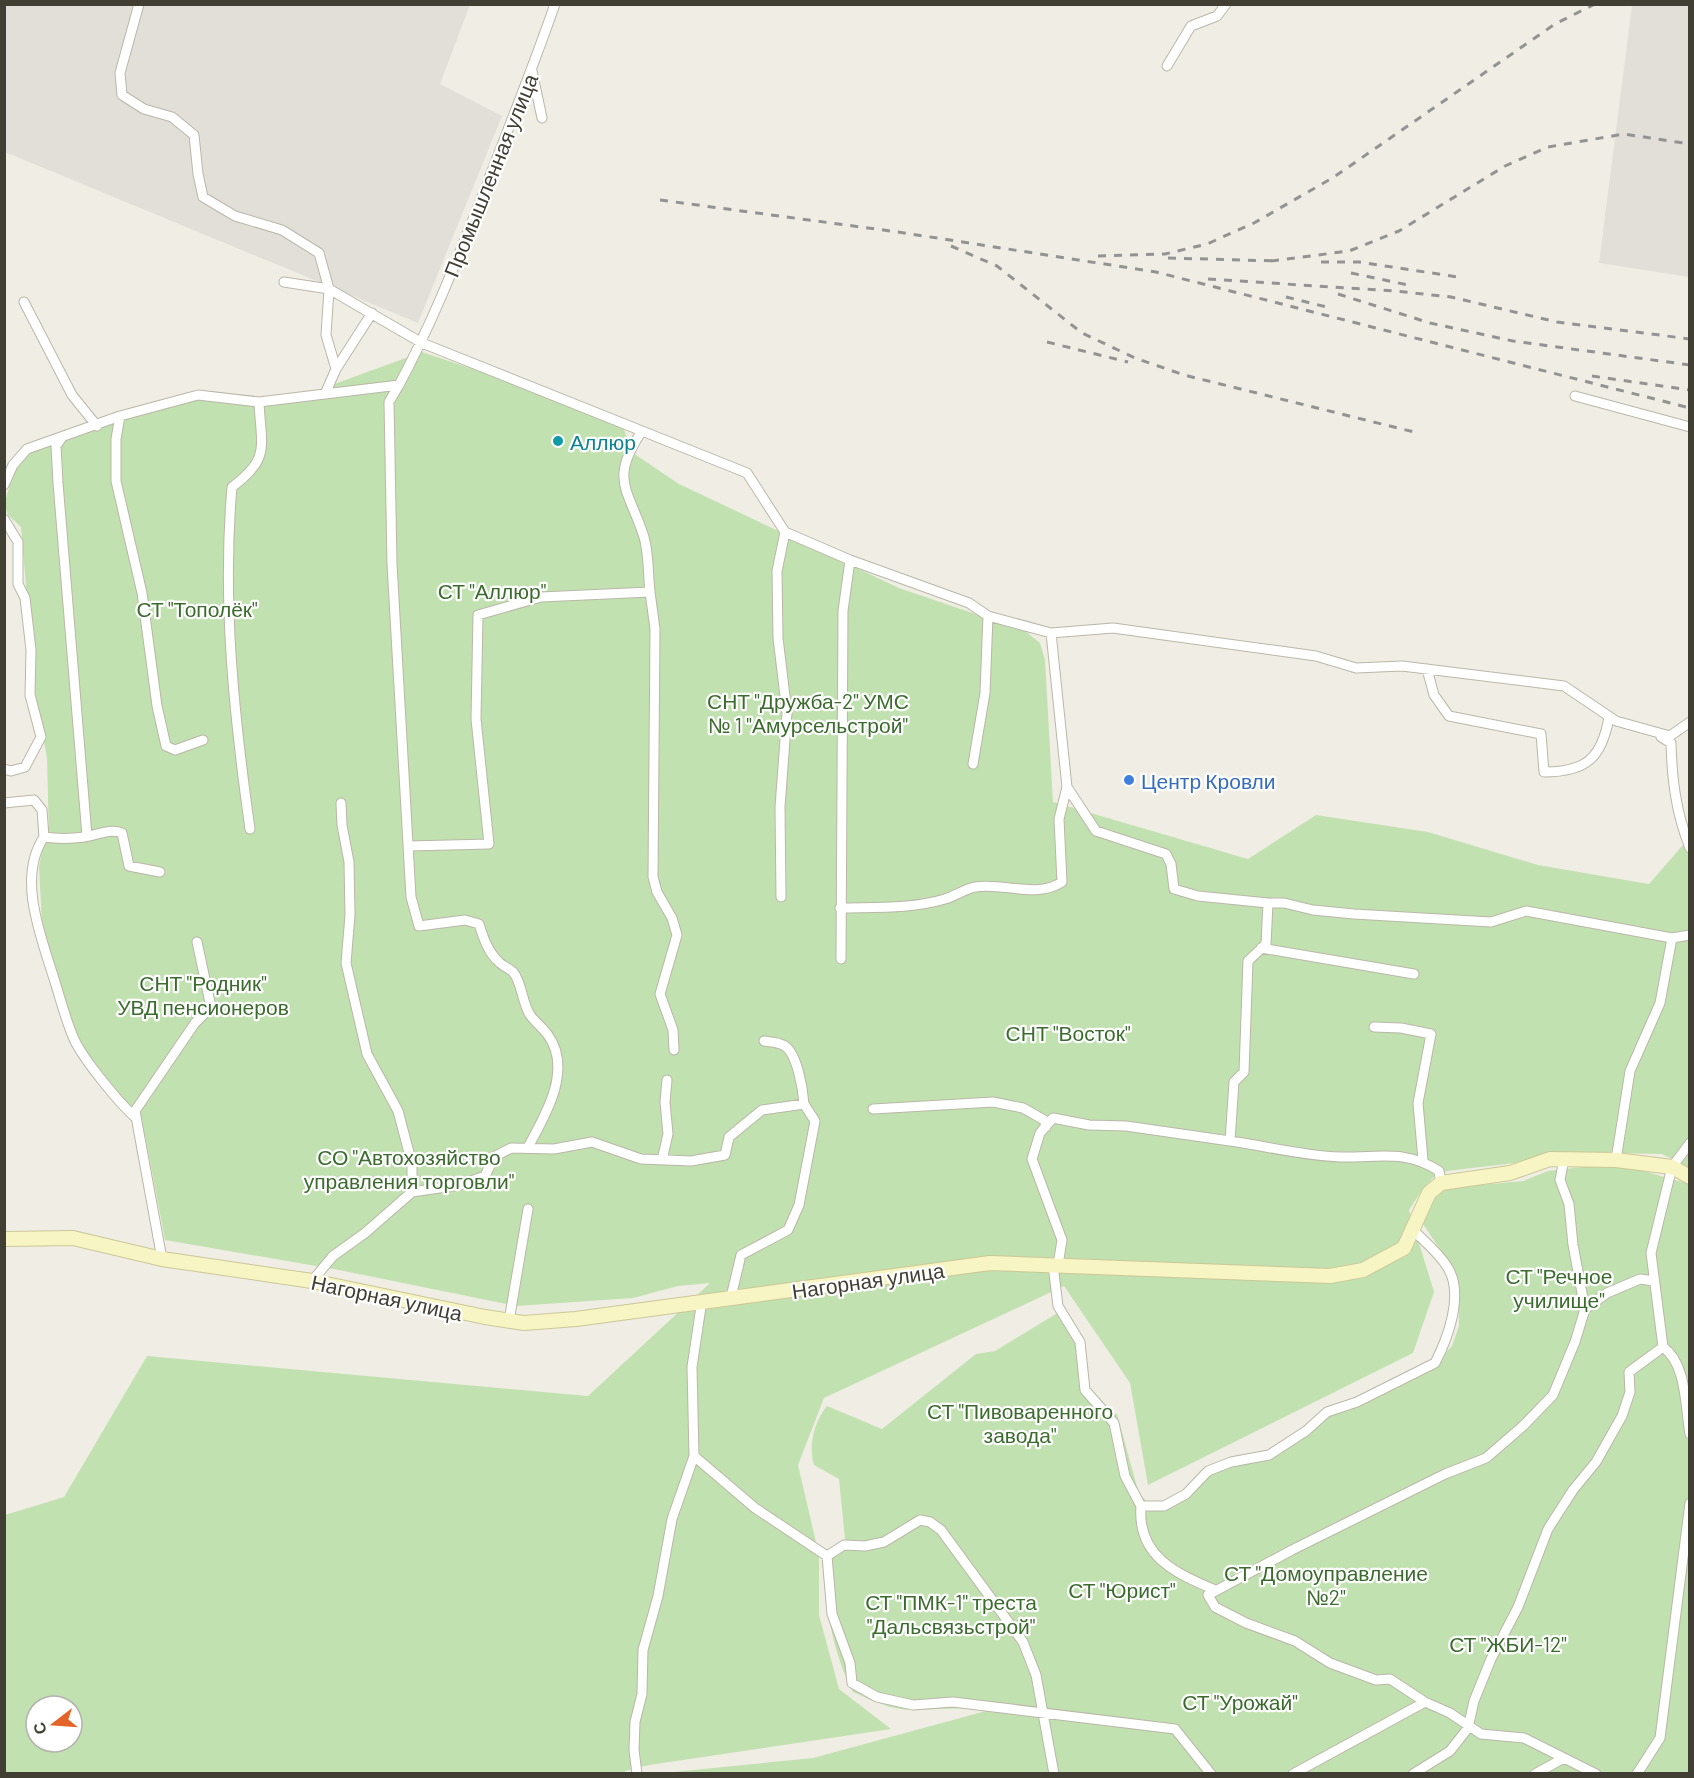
<svg xmlns="http://www.w3.org/2000/svg" width="1694" height="1778" font-family="Barlow,sans-serif">
<style>
.industrial{fill:#e2dfd9}
.green{fill:#c2e1b0;fill-rule:evenodd}
.lines{fill:none;stroke-linecap:round;stroke-linejoin:round}
.street-casing{stroke:#bab7a8;stroke-width:11}
.secondary-casing{stroke:#cbc797;stroke-width:16}
.street{stroke:#fff;stroke-width:9}
.secondary{stroke:#f8f5c5;stroke-width:14}
.rail{stroke:#939393;stroke-width:3;stroke-dasharray:8 8;stroke-linecap:butt}
.culture-dot{fill:#0f9aa8;stroke:#fff;stroke-width:2}
.shop-dot{fill:#3f7fe0;stroke:#fff;stroke-width:2}
.labels{text-anchor:middle;dominant-baseline:central;stroke-width:4.5;stroke-linejoin:round;paint-order:stroke}
.street-label{font-size:21px;fill:#413e34;stroke:#fff}
.culture-label{font-size:21px;fill:#0d838f;stroke:#fff;text-anchor:start}
.park-label{font-size:21px;fill:#3b6c2e;stroke:#fff}
.shop-label{font-size:21px;fill:#366cbe;stroke:#fff;text-anchor:start}
</style>
<rect width="100%" height="100%" fill="#f0eee4"/>
<!-- industrial -->
<path class="industrial" d="M4,5h466l-30,79 62,32 -84,207 -413,-171z
M1632,5h57v272l-90,-14z"/>
<!-- green -->
<path class="green" d="M422,352l60,20 141,55 10,26 46,31 220,104 126,43 15,12 5,17 8,142 195,57 68,-44 112,17 110,33 111,19 40,-46v330l-27,-14 -105,-2 -42,11 -68,8 -13,6 -10,10 -15,23 25,82 -21,61 -265,132 -18,-102 -66,-97 -240,112 -26,67 21,90v60l20,74 52,40 -242,36 -24,6v2l-620,1v-259l59,-18 83,-141 441,40 122,-113 -32,3 -45,12 -117,8 -177,-36 -174,-30 -20,-105 -17,-29 -50,-66 -22,-70 -14,-47 -3,-56 4,-22 6,-9 -2,-78 -12,-66 -14,-165 -13,-12 -4,-11 10,-32 14,-18 24,-11 136,-44 130,-1v-8zM36,1706h36v36h-36z
M1600,1165l44,6 45,13v589l-1036,1 160,-16 173,-47c-25,-5 -50,-1 -75,-1 -20,0 -40,-10 -58,-18 -21,-41 -27,-85 -31,-130l24,-13 -7,-70 -25,-14c-6,-19 0,-43 13,-59l55,23 94,-75 19,-3 69,-42 20,30 3,46 20,27 10,2 22,80 15,14 62,-38 49,-12 59,-40 111,-54 17,-18 7,-20 -1,-43 -6,-16 -31,-46 7,-18 12,-14 83,-8 25,-10z"/>
<g class="lines">
<defs>
<path id="street" d="M139,4l-19,69 2,22 22,14 28,8 22,18 4,39 5,23 32,19 47,14 37,23 10,36 93,54 325,130 38,59 65,28 119,43 19,13 63,17 62,-5 203,28 40,12 46,-2 162,20 52,35 54,15 20,-14
M1167,66l24,-40 26,-10 9,-12
M532,71l10,47
M284,282l45,7 -3,46 10,34 -11,25
M24,302l48,93 25,31
M336,369l36,-56
M399,385l-10,17 3,162 19,333 8,29 46,-6 14,4c4,13 9,28 19,37 4,5 11,7 15,11 9,10 9,31 17,43 5,7 13,13 18,20 25,35 -3,81 -20,112
M1575,396l115,31
M120,416l-4,23v42l26,112 15,113 9,40 9,4 28,-10
M642,431c-33,49 -14,57 2,106 5,17 4,38 6,55
M61,439l-5,7 2,37 29,353
M4,485l9,-20 14,-16 93,-33 78,-21 61,7 140,-17c35,-65 61,-133 88,-201 23,-60 47,-119 68,-180
M4,519l14,23v42l7,14 6,52 -1,45 11,42 -16,30 -14,4 -7,-2
M1427,669l7,26 15,21 92,18 3,38c42,0 58,-14 65,-55
M1661,737l10,6c1,37 5,70 19,105
M973,764l12,-71 3,-77
M1067,787l29,44 70,23 5,10 3,25 24,7 70,7 -2,41 -18,17 -4,111 -10,10 -4,59c36,5 74,15 110,16 38,1 65,-8 99,14l2,12
M4,803l30,-3 8,10 2,27
M250,829c-16,-113 -28,-229 -18,-342 39,-29 29,-40 27,-85
M409,846l80,-2 -13,-125 2,-104 63,-18 109,-5 5,37 -2,248 4,15 15,26 5,17 -17,59 13,36 1,20
M781,897l-1,-90 7,-94 -9,-75 -1,-67 8,-39
M1268,903h16l29,7 41,4 137,8 35,-11 146,27 18,-3
M840,908c34,-1 72,1 105,-9 10,-3 20,-10 30,-12 28,-5 61,12 87,-5l-3,-63 8,-32 -16,-154
M1261,948l153,26
M841,959l2,-348 7,-51
M1374,1027l27,1 30,6 -13,69 5,57
M764,1041c6,1 14,1 19,4 14,6 20,45 21,59
M873,1109l120,-7 30,6 21,12 2,7
M136,1118c-17,-15 -53,-59 -62,-79 -8,-18 -13,-38 -19,-57 -13,-43 -39,-104 -11,-145 14,2 26,2 40,0 13,-2 26,-9 38,-4l7,33 31,6
M1564,1159l-4,21 9,24 4,41 12,64
M662,1160l6,-26 -3,-32 2,-22
M1616,1160l14,-89 30,-68 12,-65
M412,1192l48,-7 25,-9 9,-19 17,-9 43,1 38,-7 49,17 50,2 34,-6 4,-18 33,-27 42,-6 11,17 -16,84 -11,25 -47,25 -10,42
M162,1259l-27,-148 60,-88 16,-16 -14,-65
M1053,1265l5,41 22,36 5,48 29,33 11,53 16,30
M1058,1265l4,-25 -30,-81 8,-26 13,-15 36,7 37,1 104,15
M312,1281l21,-25 32,-23 47,-41v-28l-14,-53 -31,-57 -21,-91 4,-48 -1,-53 -7,-37 -1,-22
M509,1321l19,-112
M1663,1347c24,17 22,60 27,87
M694,1456l61,52 72,48
M827,1556l5,58 18,49 2,20 25,14 36,8 40,-3 222,27 36,45
M827,1556l17,-11 21,1 19,-4 36,-22 10,2 11,8 82,112 13,33 18,99
M1215,1590c-40,-17 -78,-34 -74,-84h23l22,-12 22,-23 23,-9 38,-7 37,-24 21,-19 30,-10 78,-39c13,-25 29,-68 13,-95 -9,-15 -23,-26 -35,-38
M1425,1702l-35,-23 -14,1 -46,-17 -35,-22 -49,-18 -31,-16 -7,-12 84,-45 153,-76 41,-16 37,-32 30,-31 22,-53 10,-33 22,-16 33,-14 14,2
M637,1774l-3,-24 1,-28 7,-28 1,-44 15,-54 14,-77 22,-63 -2,-89 10,-67
M1293,1774l132,-72 25,11 31,21 43,4 72,36
M1413,1774l37,-23 18,-23 6,-27 17,-42 27,-52 30,-78 25,-39 23,-28 26,-46 8,-24 -1,-20 34,-25 -12,-94 21,-86 18,-24
M1535,1774l29,-16
M1637,1774l23,-36 30,-235"/>
<path id="secondary" d="M4,1239l69,-1 89,21 150,22 173,36 39,6 52,-4 414,-56 340,13 33,-6 41,-22 25,-55 12,-10 69,-10 40,-14 66,1 56,7 18,10"/>
</defs>
<!-- street casing -->
<use href="#street" class="street-casing"/>
<!-- secondary casing -->
<use href="#secondary" class="secondary-casing"/>
<!-- street -->
<use href="#street" class="street"/>
<!-- secondary -->
<use href="#secondary" class="secondary"/>
<!-- rail -->
<path class="rail" d="M660,200l238,32 258,40 534,136
M951,246l46,20 85,67 53,25 49,17 234,58
M1098,256l67,-2 42,-10 47,-21 80,-46 221,-153 40,-20
M1168,258l111,3
M1271,261l78,-10 50,-20 106,-65 43,-19 76,-13 66,10
M1321,262h38l99,15
M1351,273l57,12
M1208,279l187,12 56,6 106,25 133,17
M1338,294l92,29 83,18 177,24
M1286,297l41,10
M1047,342l81,20
M1592,376l98,14"/>
</g>
<!-- markers -->
<circle class="culture-dot" cx="558" cy="441" r="6"/>
<circle class="shop-dot" cx="1129" cy="780" r="6"/>
<g class="labels">
<!-- street labels -->
<g class="street-label">
<text transform="translate(490 175) rotate(-68)">Промышленная улица</text>
<text transform="translate(868 1280) rotate(-8)">Нагорная улица</text>
<text transform="translate(387 1297) rotate(12)">Нагорная улица</text>
</g>
<!-- culture labels -->
<g class="culture-label">
<text x="570" y="441">Аллюр</text>
</g>
<!-- park labels -->
<g class="park-label">
<text x="492" y="590">СТ "Аллюр"</text>
<text x="197" y="608">СТ "Тополёк"</text>
<text x="808" y="700">СНТ "Дружба-2" УМС<tspan x="808" dy="24">№ 1 "Амурсельстрой"</tspan></text>
<text x="203" y="982">СНТ "Родник"<tspan x="203" dy="24">УВД пенсионеров</tspan></text>
<text x="1068" y="1032">СНТ "Восток"</text>
<text x="409" y="1156">СО "Автохозяйство<tspan x="409" dy="24">управления торговли"</tspan></text>
<text x="1559" y="1275">СТ "Речное<tspan x="1559" dy="24">училище"</tspan></text>
<text x="1020" y="1410">СТ "Пивоваренного<tspan x="1020" dy="24">завода"</tspan></text>
<text x="1326" y="1572">СТ "Домоуправление<tspan x="1326" dy="24">№2"</tspan></text>
<text x="1122" y="1589">СТ "Юрист"</text>
<text x="951" y="1601">СТ "ПМК-1" треста<tspan x="951" dy="24">"Дальсвязьстрой"</tspan></text>
<text x="1508" y="1643">СТ "ЖБИ-12"</text>
<text x="1240" y="1701">СТ "Урожай"</text>
</g>
<!-- shop labels -->
<g class="shop-label">
<text x="1141" y="780">Центр Кровли</text>
</g>
</g>
<!-- border -->
<rect width="1694" height="1778" fill="none" stroke="#413e34" stroke-width="12"/>
<!-- north arrow -->
<g transform="translate(54 1724) rotate(253)"><circle r="28" fill="#ffffff" stroke="#b3b2ae" stroke-width="1.5"/>
<path d="M0-4.5L10 22L0 15L-10 22Z" fill="#e46427"/>
<text y="-9" font-size="16" font-weight="bold" text-anchor="middle" fill="#413e34">С</text>
</g>
</svg>
